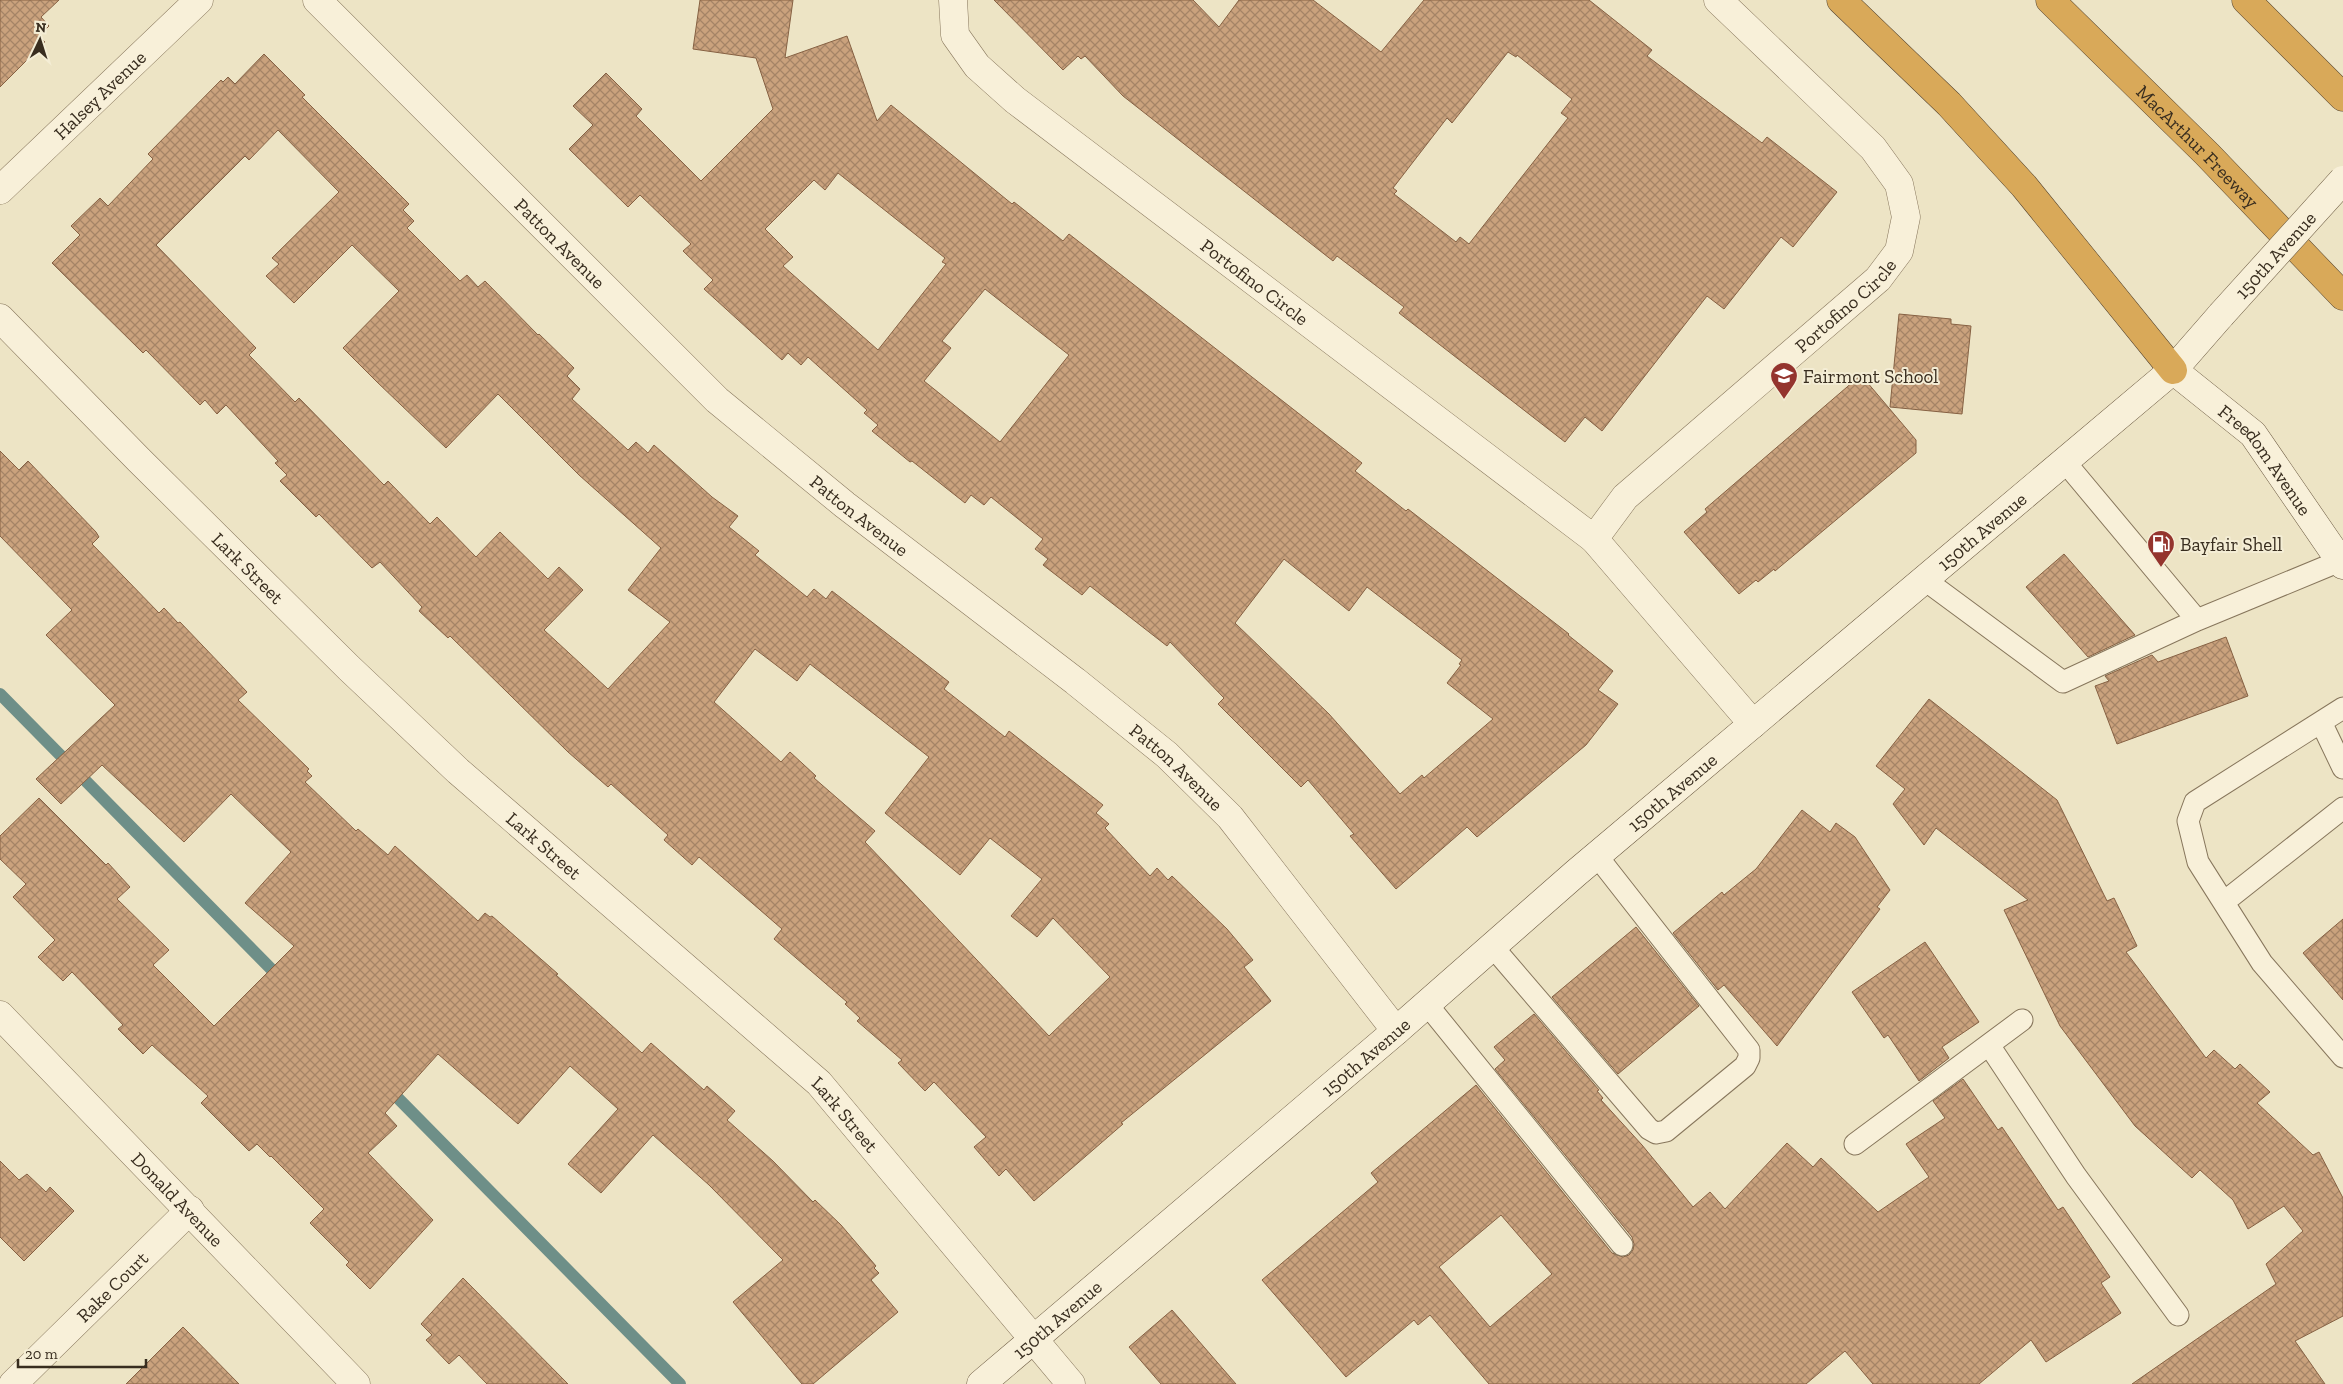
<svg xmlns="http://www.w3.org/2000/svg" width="2343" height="1384" font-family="'Zilla Slab',serif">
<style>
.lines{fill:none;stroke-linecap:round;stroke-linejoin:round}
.stream{stroke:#6e8f88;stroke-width:12}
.building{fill:url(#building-cross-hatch);stroke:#866143;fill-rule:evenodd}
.lane-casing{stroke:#87765c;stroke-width:23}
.street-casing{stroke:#87765c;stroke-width:29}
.secondary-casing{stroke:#69573f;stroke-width:29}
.highway-casing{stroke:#554430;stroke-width:29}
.lane{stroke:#f8f0d9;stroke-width:21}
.street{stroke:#f8f0d9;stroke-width:28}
.secondary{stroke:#f8f0d9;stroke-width:28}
.highway{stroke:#d9a959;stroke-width:28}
.secondary-bridge-casing{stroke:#69573f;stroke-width:29;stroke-linecap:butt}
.secondary-bridge{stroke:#f8f0d9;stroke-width:28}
.labels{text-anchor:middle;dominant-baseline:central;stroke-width:4;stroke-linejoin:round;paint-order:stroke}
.street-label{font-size:19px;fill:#382d1f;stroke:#f4edd5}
.poi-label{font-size:19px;fill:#382d1f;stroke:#f4edd5;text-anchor:start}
</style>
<defs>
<pattern id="building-cross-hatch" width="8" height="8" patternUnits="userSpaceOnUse" patternTransform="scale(1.25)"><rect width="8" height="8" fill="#caa27d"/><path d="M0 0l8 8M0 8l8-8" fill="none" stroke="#a58466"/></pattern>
</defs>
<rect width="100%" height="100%" fill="#ede4c5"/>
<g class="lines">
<!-- stream -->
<path class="stream" d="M0,694l283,287
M386,1086l294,298"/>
</g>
<!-- building -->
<path class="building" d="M0,0h59l-18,17 8,9 -10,10 6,6 -45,45z
M700,0h93l-8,58 62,-22 30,85 14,-16 121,99 2,-2 49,39 6,-7 293,229 -7,8 51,40 2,-2 161,125 -1,1 45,36 -15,19 20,14 -32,41 -109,92 -10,-10 -71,62 -46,-53 4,-2 -46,-54 -7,7 -83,-83 6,-6 -54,-56 -3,4 -77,-60 -8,9 -39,-30 5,-6 -13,-10 8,-10 -52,-42 -7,8 -13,-10 -6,8 -53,-42 -2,1 -38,-31 6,-6 -14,-12 3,-3 -59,-53 -7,8 -13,-12 -6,7 -78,-71 9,-9 -30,-29 8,-7 -51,-49 -12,12 -59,-58 24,-24 -20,-19 33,-33 36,36 -6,7 65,65 72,-72 -17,-51 -63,-9zM838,173l107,85 -3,4 4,2 -68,86 -95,-84 10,-9 -28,-28 49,-49 11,10zM985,289l84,66 -69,87 -76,-61 27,-33 -9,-7zM1284,559l65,52 18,-24 95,73 -3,4 2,1 -14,18 46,36 -69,59 -2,-3 -22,19 -71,-80 -94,-91z
M994,0h199l26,27 20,-27h74l68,52 43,-52h165l63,50 -5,6 115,87 5,-6 70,55 -44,55 -12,-10 -57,72 -17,-13 -105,135 -17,-14 -20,25 -166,-129 5,-6 -67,-51 -4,5 -210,-165 -38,-40 -4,3 -3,-3 -15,14zM1508,52l8,5 1,-2 55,44 -11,14 7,5 -99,126 -9,-7 -4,5 -62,-48 3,-3 -4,-3 54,-70 5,5z
M264,54l41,41 -3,2 107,107 -6,6 11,11 -7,7 53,53 7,-6 11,12 7,-6 53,54 1,-1 35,34 -7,8 13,13 -8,10 56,51 8,-8 12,11 6,-8 58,52 26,19 -9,11 30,24 -4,4 52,42 7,-8 12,10 6,-8 117,91 -5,7 61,48 4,-6 94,74 -7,8 13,11 -4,4 45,48 7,-8 11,12 4,-4 55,53 26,31 -9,7 27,34 -150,122 2,1 -89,77 -28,-32 -7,7 -25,-29 12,-10 -52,-55 -9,9 -27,-28 4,-3 -45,-39 3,-3 -15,-14 2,-2 -73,-63 8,-10 -83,-72 -7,8 -28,-25 4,-5 -57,-51 -3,3 -40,-35 -118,-116 -2,2 -29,-27 3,-4 -42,-45 -8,6 -53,-54 -3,3 -36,-36 7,-6 -12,-12 3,-2 -52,-56 -9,9 -12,-14 -5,5 -54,-55 -3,3 -91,-90 28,-28 -9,-9 29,-28 8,8 45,-47 -5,-5 73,-74 2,2 5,-5 7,7zM278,130l61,62 -67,66 7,6 -13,12 28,27 58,-58 47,46 -56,57 34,34 69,66 52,-54 81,81 82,73 -33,42 42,32 -62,67 -64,-59 39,-40 -24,-23 -11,12 -48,-47 -24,25 -39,-40 -7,7 -42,-43 -4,4 -85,-87 -4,4 -46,-47 7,-7 -100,-103 89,-89 4,4zM755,649l42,32 13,-17 119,93 -44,56 75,62 30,-37 52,41 -31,37 26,21 16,-19 57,59 -61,59 -184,-194 10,-11 -61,-53 2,-2 -26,-24 -9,10 -67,-60z
M1899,314l52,5v5l20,2 -9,88 -72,-7z
M1861,375l55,65v13l-141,118 -1,-2 -16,13 -2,-2 -17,14 -55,-62 23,-20 -2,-3z
M0,451l19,19 9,-9 68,71 3,5 -7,7 67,69 5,-5 14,15 2,-1 67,70 -9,8 71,69 -2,2 5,5 -7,6 51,49 2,-2 30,26 7,-9 83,75 7,-8 5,4 2,-1 66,58 -2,1 86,78 9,-10 53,47 3,-4 28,25 -8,9 46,41 40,41 2,-2 26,25 35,41 -2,2 5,5 -8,7 27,32 -85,72h-11l-69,-82 50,-42 -74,-75 -56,-50 -52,58 -33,-29 50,-55 -48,-43 -52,58 -80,-70 -53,59 12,13 -29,27 65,67 -63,69 -24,-24 3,-3 -39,-39 14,-14 -53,-53 -1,1 -13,-13 -8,7 -48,-48 7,-7 -56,-51 -9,9 -25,-25 5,-4 -51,-53 -9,9 -25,-24 17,-17 -42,-43 13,-13 -26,-25v-23l39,-38 67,67 2,-2 22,24 -13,12 52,51 -16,15 61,61 80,-80 -49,-43 46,-51 -60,-58 -47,48 -82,-77 -41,39 -25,-25 79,-74 -69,-70 26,-25 -72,-74z
M2064,554l71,81 -47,22 -62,-70z
M2226,637l22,59 -131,48 -22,-58 14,-5 -4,-5 47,-21 6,7z
M1929,699l128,101 50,101 7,-3 23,48 -11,6 80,106 8,-8 21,19 5,-5 30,28 -13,11 56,52 6,-3 24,46v118l-48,25 30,43h-193l144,-100 -10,-20 37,-33 -19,-25 -36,23 -15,-29 -33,-30 -8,8 -57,-52 -75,-100 -56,-116 24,-10 -92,-72 -12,17 -31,-41 12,-15 -29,-23z
M1802,810l28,22 6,-9 19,14 35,53 -13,17 3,2 -103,137 -53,-61 -6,5 -45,-57 49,-41 2,3 32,-26z
M2343,919v81l-40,-47z
M1636,927l63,79 -81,68 -66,-77z
M1925,942l54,80 -37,25 7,11 -30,23 -31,-46 -4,3 -32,-46z
M1534,1014l65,76 -2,1 6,7 -2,2 41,45 51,62 17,-15 15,17 62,-66 26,24 8,-9 57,54 51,-35 -23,-33 39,-26 -12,-17 30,-22 35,51 4,-3 56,83 5,-3 47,70 -9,6 20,30 -75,49 -15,-22 -52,44h-106l-28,-33 -39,33h-317l-59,-69 -12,10 -4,-5 -68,57 -84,-97 116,-98 -7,-9 105,-88 136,168 11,4 6,-2 4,-5 1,-6 -2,-7 -137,-168 10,-9 -11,-13zM1501,1215l51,59 -62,53 -51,-60z
M0,1161l19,19 8,-6 19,18 4,-5 24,24 -50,50 -24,-24z
M463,1278l105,106h-81l-28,-29 -10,9 -23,-24 6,-5 -11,-11z
M1172,1310l64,74h-75l-32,-37z
M183,1327l56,57h-113z"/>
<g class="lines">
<defs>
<path id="lane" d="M2065,462l132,158
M1925,580l138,102 134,-62 143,-59
M2343,708l-148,94 -7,19 10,41 64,101 81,94
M2321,722l22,46
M2224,902l119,-94
M1492,946l157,183 7,4 10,-2 79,-65 4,-8v-8l-152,-194
M1426,1003l196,242
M1989,1045l87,131 102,139
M1855,1144l167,-124"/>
<g id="street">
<path id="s1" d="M317,0l400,400 128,105 230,176 92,74 63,62 166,214"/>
<path id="s2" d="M953,0l2,35 22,31 38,34 579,439 31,-42 253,-218 21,-28 7,-34 -7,-33 -26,-36 -155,-148"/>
<path id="s3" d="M0,190l199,-190"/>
<path id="s4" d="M0,318l139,142 210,208 109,103 361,312 252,301"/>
<path d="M1594,539l159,185"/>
<path id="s5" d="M0,1015l356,369"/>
<path id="s6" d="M13,1384l177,-174"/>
</g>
<g id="secondary">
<path id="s7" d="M2173,370l80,64 90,131"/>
<path id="s8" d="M981,1384l415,-353 180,-158 597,-503 48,-55"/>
</g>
<g id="highway">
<path d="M1841,0l108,104 75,82 149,184"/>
<path id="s9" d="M2050,0l157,154 136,142"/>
<path d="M2246,0l97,97"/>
</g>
</defs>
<!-- lane casing -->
<use href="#lane" class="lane-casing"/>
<!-- street casing -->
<use href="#street" class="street-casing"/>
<!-- secondary casing -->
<use href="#secondary" class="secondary-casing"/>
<!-- highway casing -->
<use href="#highway" class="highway-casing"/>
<!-- lane -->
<use href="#lane" class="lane"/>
<!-- street -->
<use href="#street" class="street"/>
<!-- secondary -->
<use href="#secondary" class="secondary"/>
<!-- highway -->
<use href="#highway" class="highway"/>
<defs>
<g id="secondary-bridge">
<path id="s10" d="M2221,315l122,-135"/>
</g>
</defs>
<!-- secondary-bridge casing -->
<use href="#secondary-bridge" class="secondary-bridge-casing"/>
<!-- secondary-bridge -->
<use href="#secondary-bridge" class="secondary-bridge"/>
</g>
<!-- icons -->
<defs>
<symbol id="school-pin" viewBox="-11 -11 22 30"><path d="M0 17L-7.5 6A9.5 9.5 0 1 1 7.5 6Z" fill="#94342e" stroke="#f4edd5"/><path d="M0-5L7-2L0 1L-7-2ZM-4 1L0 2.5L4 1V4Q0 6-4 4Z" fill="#fff"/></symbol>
<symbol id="fuel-pin" viewBox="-11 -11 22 30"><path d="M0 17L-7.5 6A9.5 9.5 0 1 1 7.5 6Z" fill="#94342e" stroke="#f4edd5"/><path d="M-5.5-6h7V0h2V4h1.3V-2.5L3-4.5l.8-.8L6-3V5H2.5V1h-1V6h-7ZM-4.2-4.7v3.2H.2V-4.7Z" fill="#fff"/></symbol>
</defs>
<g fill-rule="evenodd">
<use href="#school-pin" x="1768" y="360" width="32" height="43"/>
<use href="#fuel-pin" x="2145" y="528" width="32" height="43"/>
</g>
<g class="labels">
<!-- street labels -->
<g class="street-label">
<text stroke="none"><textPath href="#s3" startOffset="138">Halsey Avenue</textPath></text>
<text stroke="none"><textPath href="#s9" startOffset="208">MacArthur Freeway</textPath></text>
<text stroke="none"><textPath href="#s1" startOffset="344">Patton Avenue</textPath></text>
<text stroke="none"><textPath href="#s10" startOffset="81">150th Avenue</textPath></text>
<text stroke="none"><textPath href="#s2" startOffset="425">Portofino Circle</textPath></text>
<text stroke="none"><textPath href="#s2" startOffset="1195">Portofino Circle</textPath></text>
<text stroke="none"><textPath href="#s7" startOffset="130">Freedom Avenue</textPath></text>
<text stroke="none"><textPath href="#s1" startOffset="749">Patton Avenue</textPath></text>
<text stroke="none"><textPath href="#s8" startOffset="1315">150th Avenue</textPath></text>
<text stroke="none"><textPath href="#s4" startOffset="352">Lark Street</textPath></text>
<text stroke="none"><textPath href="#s1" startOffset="1154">Patton Avenue</textPath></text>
<text stroke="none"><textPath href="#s8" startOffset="910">150th Avenue</textPath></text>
<text stroke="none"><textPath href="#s4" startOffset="758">Lark Street</textPath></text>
<text stroke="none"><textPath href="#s8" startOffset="505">150th Avenue</textPath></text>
<text stroke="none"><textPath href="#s4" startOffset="1162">Lark Street</textPath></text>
<text stroke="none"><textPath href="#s5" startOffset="256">Donald Avenue</textPath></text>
<text stroke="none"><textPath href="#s6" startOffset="139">Rake Court</textPath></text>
<text stroke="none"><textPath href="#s8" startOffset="100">150th Avenue</textPath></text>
</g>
<!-- poi labels -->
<g class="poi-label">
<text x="1803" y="376">Fairmont School</text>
<text x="2180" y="544">Bayfair Shell</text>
</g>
</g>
<!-- north arrow -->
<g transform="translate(40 40) rotate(4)" stroke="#f4edd5" stroke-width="4" paint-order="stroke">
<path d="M0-4L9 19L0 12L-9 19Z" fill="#382d1f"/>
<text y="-8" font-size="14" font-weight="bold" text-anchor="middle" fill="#382d1f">N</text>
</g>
<!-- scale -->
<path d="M18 1359v8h128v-8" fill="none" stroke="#382d1f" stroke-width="2.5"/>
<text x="25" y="1359" font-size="15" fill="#382d1f" stroke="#f4edd5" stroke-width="4" paint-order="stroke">20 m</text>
</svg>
